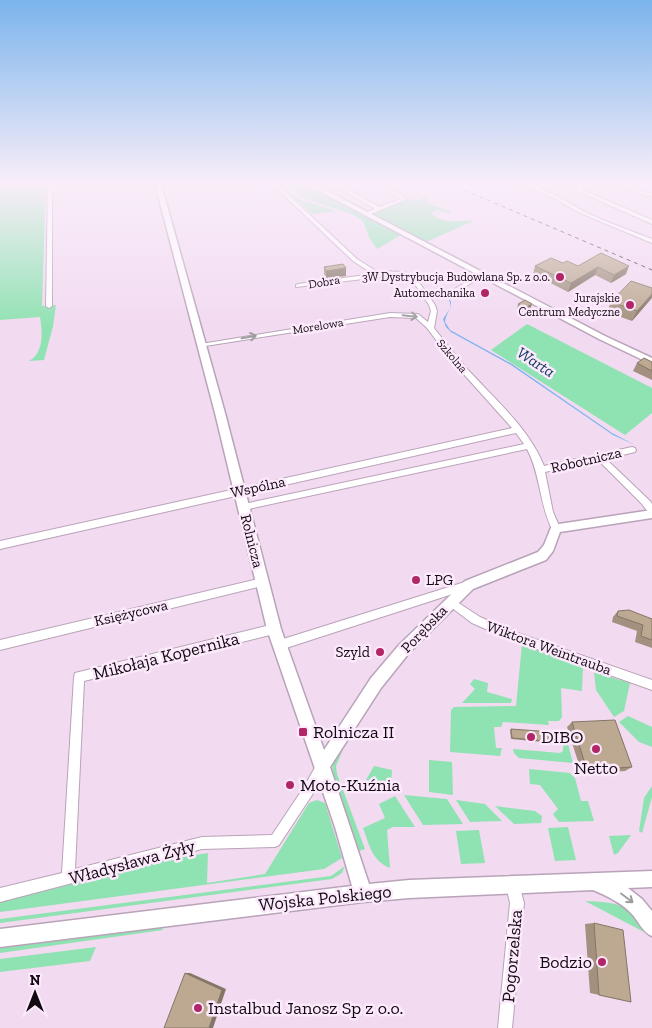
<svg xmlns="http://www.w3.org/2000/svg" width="652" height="1028" font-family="'Zilla Slab',serif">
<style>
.green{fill:#8fe2b2}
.water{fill:#78b3f1}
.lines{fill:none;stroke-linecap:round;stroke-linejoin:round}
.street-casing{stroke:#b9a3b8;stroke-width:2}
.secondary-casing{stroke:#b9a3b8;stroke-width:3}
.street{fill:#fff;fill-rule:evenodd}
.secondary{fill:#fff;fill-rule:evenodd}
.rail{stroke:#382e37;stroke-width:1;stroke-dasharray:4 4;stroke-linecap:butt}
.wall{fill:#a3907e}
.shaded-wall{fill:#847666}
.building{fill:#bda892;stroke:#847666}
.oneway{stroke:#a09da0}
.poi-dot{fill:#b02666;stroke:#fce9fb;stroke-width:2}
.labels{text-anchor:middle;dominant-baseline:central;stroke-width:5;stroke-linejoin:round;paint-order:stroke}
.far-poi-label{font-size:12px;fill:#120a11;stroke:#fce9fb;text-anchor:end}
.far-street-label{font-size:12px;fill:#120a11;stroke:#fce9fb}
.street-label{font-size:15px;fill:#120a11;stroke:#fce9fb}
.poi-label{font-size:15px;fill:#120a11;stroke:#fce9fb;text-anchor:start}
.water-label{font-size:16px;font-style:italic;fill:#09345b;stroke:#fce9fb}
.near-street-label{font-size:18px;fill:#120a11;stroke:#fce9fb}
.near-poi-label{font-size:18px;fill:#120a11;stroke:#fce9fb;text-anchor:start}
</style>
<rect width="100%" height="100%" fill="#f2daf1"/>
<!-- green -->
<path class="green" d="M0,184h46l-4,122 14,-1 -3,21 -9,34 -15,1c16,-9 13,-30 11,-44l-40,3z
M278,184h3l17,15 38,12 -24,3z
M285,184h18l98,51 -24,14 -8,-12 -6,-16 -11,-7 -49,-16z
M430,196l-3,6 2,2 20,7 3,3 -14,-4 -5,1 -1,3c13,11 25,6 41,7l-47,21 -55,-28 39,-15 5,2z
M527,324l125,64v25l-27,22 -134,-85z
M522,644l61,22 -1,25 -21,-3 1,29 -3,4h-11l1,4 -46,-3 -2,5h-7l2,21h6l-2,8 -50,-4 1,-42 3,-3 62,-1z
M594,672l36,11 -6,28 -10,6 -18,-27z
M474,679l14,4 -1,9 25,7 -1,4h-49l13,-14 -5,-5z
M628,716l24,11v20l-13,-5 -20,-20z
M564,729l9,34 -54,-5 -5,-5 -1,-4 47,4 3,-2z
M342,745l2,2 -8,19 1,8 28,75 -6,2 -27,-76 1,-14z
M429,760l23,2 1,33 -24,-3z
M374,766l18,4 -1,16 -25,-6z
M529,769l41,4 5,5 6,23h7l6,20 -35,1 -6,-8 5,-5 -18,-24 -10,-1z
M652,786v11l-10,36 -3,-2 5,-33z
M404,795l43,4 16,25 -40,1z
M395,796l20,31h-22l-6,3 3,38c-18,-7 -21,-24 -27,-40l22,-10 -6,-14z
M317,800l8,3 17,55 -18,11 -324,43v-10l171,-43 37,-6 -1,30 58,-9 44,-71z
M456,800l29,4 17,17 -32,1z
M495,806l40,5 7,5 -1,7 -27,1z
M568,827l8,33 -21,1 -7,-33z
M479,830l6,33 -24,1 -5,-33z
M631,835l-13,18 -4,2 -5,-19z
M345,866l-3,7 -10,6 -332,44v-4l331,-43z
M585,901c25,1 52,2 59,31z
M161,927l2,3 -163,23v-5z
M96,947l-6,14 -90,11v-13z"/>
<!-- water -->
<path class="water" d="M448,296c8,10 -2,15 -3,26l5,8 62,34 100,69 23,12 -22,-10 -102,-70 -60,-33 -5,-5 -3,-8 8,-12z"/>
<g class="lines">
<defs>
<path id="street" d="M48,184h4v122l-3,2 -3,-2z
M272,184h5l80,75 19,12 28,1 14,9 17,24 2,6 -3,17c12,15 23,30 36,44 27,29 59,57 74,94l88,-19 3,1 1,2 -1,2 -29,7 44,42 2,3v10l-3,-1 -8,-10 -43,-43 -53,12 8,40 7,16 -1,3h-6c-14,-26 -12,-56 -26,-82l-283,61 -3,-1 -1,-2 1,-2 3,-1 280,-60 -8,-11 -516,116v-8l512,-113 -60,-67 -25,-33 -11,-10 -26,-1 -191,30v-2l2,-1 189,-31 28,1 10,8 3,-11 -2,-6 -15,-22 -11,-7 -20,-1 -3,2 -84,10v-2l2,-1 75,-10 -20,-13z
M333,184h5l41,23 22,-8 -24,-15h5l25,15 -41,17 -3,-2 1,-1 11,-4z
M523,184c17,0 44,18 60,27 22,11 46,19 69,28v4l-72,-30 -23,-13z
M579,184h5l2,2 -5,3 71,31v4l-75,-33v-3l3,-2z
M609,184h7l36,10v3z
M481,273l3,2 -1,1 -30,18 -5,-1z
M262,578l3,1 2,3 -2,3 -3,1 -262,64v-10z
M468,581l3,1 2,3 -2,3 -3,1 -188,61 -4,-2 -1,-3 1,-3 4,-2z
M451,598l29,19 32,14 140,49v10l-146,-52 -34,-15 -24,-18 -2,-3 2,-3z
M274,624l4,2 1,3 -1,3 -4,2 -190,47 -9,188 127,-32 70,-2 32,-48 14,-25 4,-2 4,2 2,4 -2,4 -14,25 -33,50 -4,2 -73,2 -202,53v-14l62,-15 12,-196 1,-4z
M513,878l5,2 6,23 -12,125h-14l12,-125 -4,-18 2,-5z"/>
<path id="secondary" d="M155,184h6l64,229 56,216 43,121 47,-72 28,-33 66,-64 73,-29 6,-7 8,-20 100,-15v8l-92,14 -7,19 -7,9 -73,29 -64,64 -28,35 -51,79 39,117 40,-4 243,-9v16l-24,1 14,11 10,12v25c-10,-4 -14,-16 -21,-23 -11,-11 -24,-17 -38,-23l-184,8 -46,4 -363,45v-18l352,-43 -17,-59 -68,-198 -52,-216z
M306,184h8l291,152 47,22v4h-5l-48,-23z"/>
</defs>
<!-- street casing -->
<use href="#street" class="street-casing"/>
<!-- secondary casing -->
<use href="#secondary" class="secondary-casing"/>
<!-- street -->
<use href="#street" class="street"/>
<!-- secondary -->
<use href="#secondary" class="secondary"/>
<!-- rail -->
<path class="rail" d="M450,184l202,86"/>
</g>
<!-- wall -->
<path class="wall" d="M601,253l25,21 -15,9 -16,-8 -27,17 -35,-18 2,-8 28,-3 15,3z
M324,267l22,1v8l-20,2 -2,-4z
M652,288v9l-1,2 -19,22 -25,-9 4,-10z
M518,304h14l-2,5 -6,4 -7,-4z
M652,362v18l-19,-9 4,-8z
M618,611l34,8v29l-17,-6 2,-11 -25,-9 1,-5z
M572,722l60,45 -7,4 -43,3 -15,-47z
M511,729l44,13 -2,1 -42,-4 -1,-9z
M594,923l37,79 -41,-9 -5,-69z"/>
<!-- shaded-wall -->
<path class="shaded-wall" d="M629,266l-3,8 -15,9 3,-8z
M598,267l-3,8 -27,17 3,-9z
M346,268v8l-20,2v-7z
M652,294v3l-1,2 -19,22 5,-10z
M532,304l-2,5 -6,4 1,-5z
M185,973h5l36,16 -13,39h-4z"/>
<!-- building -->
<path class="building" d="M601,253l28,13 -15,9 -16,-8 -27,16 -36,-17 16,-8 12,5 4,-2 11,5z
M343,264l3,4 -20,3 -2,-4z
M631,281l21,7v6l-15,17 -26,-9z
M525,300l7,4 -7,4 -7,-4z
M644,358l8,4v9l-15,-8z
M629,610l23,9v21l-11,-4 2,-11 -26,-9 1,-5z
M615,720l17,47 -45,3 -15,-48z
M511,729l42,3 2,10 -43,-4z
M594,923l29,7 8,72 -32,-7z
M185,973l37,17 -13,38h-45z"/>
<!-- one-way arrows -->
<defs><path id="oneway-shaft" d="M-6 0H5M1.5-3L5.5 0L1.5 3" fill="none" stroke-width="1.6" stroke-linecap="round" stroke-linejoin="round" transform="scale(1.25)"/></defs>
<g class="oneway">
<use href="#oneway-shaft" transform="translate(410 316) rotate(6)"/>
<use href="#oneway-shaft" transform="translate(249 337) rotate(-10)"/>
<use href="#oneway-shaft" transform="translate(627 898) rotate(37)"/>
</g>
<!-- sky -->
<linearGradient id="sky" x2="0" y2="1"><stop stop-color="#7bb4ec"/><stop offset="0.56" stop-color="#f9eef9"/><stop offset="1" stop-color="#f9eef9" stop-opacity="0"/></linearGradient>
<rect width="652" height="328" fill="url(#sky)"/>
<!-- markers -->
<g class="poi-dot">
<circle cx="560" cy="277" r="5"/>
<circle cx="485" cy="293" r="5"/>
<circle cx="630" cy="305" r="5"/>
<circle cx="416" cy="580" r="5"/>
<circle cx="380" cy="652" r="5"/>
<rect x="298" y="727" width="10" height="10" rx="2.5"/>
<circle cx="531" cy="737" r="5"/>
<circle cx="596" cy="749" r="5"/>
<circle cx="290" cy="785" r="5"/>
<circle cx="602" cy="962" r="5"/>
<circle cx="198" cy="1008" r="5"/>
</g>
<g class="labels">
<!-- far-poi labels -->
<g class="far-poi-label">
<text x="550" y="277">3W Dystrybucja Budowlana Sp. z o.o.</text>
<text x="475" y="293">Automechanika</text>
<text x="620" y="298">Jurajskie<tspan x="620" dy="14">Centrum Medyczne</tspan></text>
</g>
<!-- far-street labels -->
<g class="far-street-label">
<text transform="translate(324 282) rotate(-9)">Dobra</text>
<text transform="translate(318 326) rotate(-9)">Morelowa</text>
<text transform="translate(452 356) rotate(49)">Szkolna</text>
</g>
<!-- street labels -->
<g class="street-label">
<text transform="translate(586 460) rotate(-13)">Robotnicza</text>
<text transform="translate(258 487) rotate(-12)">Wspólna</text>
<text transform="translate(252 541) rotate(76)">Rolnicza</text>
<text transform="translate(131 613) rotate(-13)">Księżycowa</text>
<text transform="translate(424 629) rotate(-46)">Porębska</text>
<text transform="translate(549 648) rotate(20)">Wiktora Weintrauba</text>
</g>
<!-- poi labels -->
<g class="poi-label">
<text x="426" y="580">LPG</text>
<text x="370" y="652" text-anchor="end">Szyld</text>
</g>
<!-- water labels -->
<g class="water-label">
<text transform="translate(536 362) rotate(33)">Warta</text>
</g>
<!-- near-street labels -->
<g class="near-street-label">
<text transform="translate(166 656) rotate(-14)">Mikołaja Kopernika</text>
<text transform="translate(132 862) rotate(-15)">Władysława Żyły</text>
<text transform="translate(325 898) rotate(-6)">Wojska Polskiego</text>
<text transform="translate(512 956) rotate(-85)">Pogorzelska</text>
</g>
<!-- near-poi labels -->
<g class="near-poi-label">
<text x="313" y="732">Rolnicza II</text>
<text x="541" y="737">DIBO</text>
<text x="596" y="768" text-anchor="middle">Netto</text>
<text x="300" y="785">Moto-Kuźnia</text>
<text x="592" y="962" text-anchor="end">Bodzio</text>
<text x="208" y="1008">Instalbud Janosz Sp z o.o.</text>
</g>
</g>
<!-- north arrow -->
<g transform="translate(35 993)" stroke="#fce9fb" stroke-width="4" paint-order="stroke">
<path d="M0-4L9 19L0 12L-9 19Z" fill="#120a11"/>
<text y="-8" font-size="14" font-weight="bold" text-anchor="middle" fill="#120a11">N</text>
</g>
</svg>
